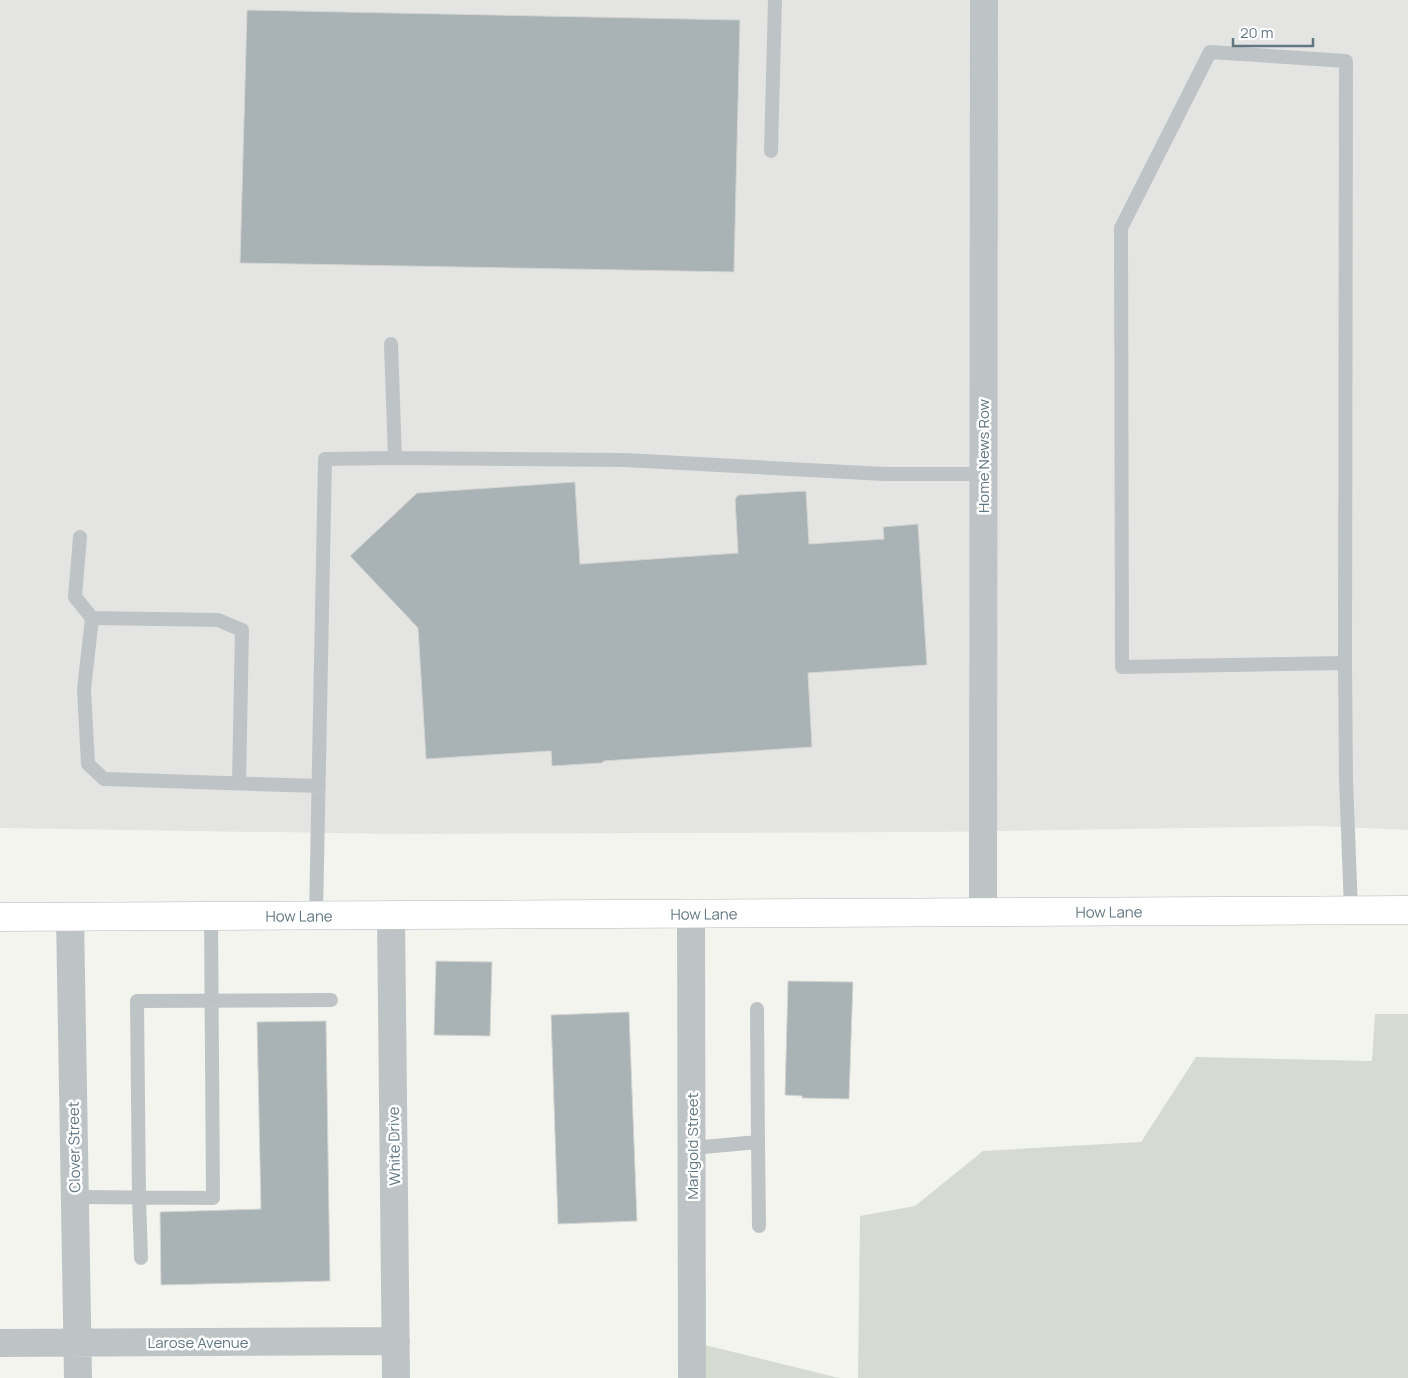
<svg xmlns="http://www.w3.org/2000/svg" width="1408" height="1378" font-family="Manrope,sans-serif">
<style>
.built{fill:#e4e5e3}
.green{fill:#d5dbd0}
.building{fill:#a9b3b6;stroke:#d5d5d2}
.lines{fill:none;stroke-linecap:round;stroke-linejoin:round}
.secondary-casing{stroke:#b1b8bb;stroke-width:29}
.service{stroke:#bec4c6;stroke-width:14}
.minor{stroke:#bec4c6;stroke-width:28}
.secondary{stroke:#fff;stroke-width:28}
.labels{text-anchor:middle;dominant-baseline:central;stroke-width:5;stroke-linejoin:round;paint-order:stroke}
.street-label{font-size:15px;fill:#617782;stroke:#fff}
</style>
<rect width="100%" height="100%" fill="#f4f4ef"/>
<!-- built -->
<path class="built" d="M0,0h1408v830l-90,-4 -384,6 -539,2 -395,-6z"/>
<!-- green -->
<path class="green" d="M1375,1014h33v364h-550l2,-162 55,-10 68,-55 158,-9 55,-85 176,4z
M701,1344l138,34h-139z"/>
<!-- building -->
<path class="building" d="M247,10l493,10 -6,252 -494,-9z
M575,482l5,82 158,-11 -3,-54 3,-4 68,-4 3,53 75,-5 -1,-12 35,-3 9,141 -119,8 4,74 -208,14 -2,2 -50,3 -1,-15 -125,8 -8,-131 -68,-72 67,-63z
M436,961l56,1 -2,74 -56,-1z
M788,981l65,1 -4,117 -47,-1v-2l-17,-1z
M629,1012l8,209 -79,3 -7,-209z
M326,1021l4,260 -169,4 -1,-73 101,-3 -4,-187z"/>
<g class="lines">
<defs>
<g id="secondary">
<path id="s1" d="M0,917l1408,-7"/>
</g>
</defs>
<!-- secondary casing -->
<use href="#secondary" class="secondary-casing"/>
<!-- service -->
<path class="service" d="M771,151l4,-151
M395,458l230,2 259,14h99
M80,537l-5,60 17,21
M1345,663l1,-602 -136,-9 -89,176 1,439 223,-4 1,116 5,131
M239,783l3,-153 -24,-10 -126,-2 -8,71 4,75 16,15 215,7
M316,915l9,-456 70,-1 -4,-114
M758,1142l1,84
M692,1148l66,-6 -1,-133
M75,1197l138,1 -2,-283
M141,1258l-2,-61 -2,-196 194,-1"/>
<!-- minor -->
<path class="minor" d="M983,912l1,-912
M691,913l1,465
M391,915l5,463
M70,916l8,462
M0,1343l396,-2"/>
<!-- secondary -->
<use href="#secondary" class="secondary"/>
</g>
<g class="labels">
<!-- street labels -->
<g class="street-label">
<text transform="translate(983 456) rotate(-90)">Home News Row</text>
<text stroke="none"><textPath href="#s1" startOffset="1109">How Lane</textPath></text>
<text stroke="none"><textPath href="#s1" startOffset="704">How Lane</textPath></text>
<text stroke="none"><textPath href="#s1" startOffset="299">How Lane</textPath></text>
<text transform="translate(394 1146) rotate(-91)">White Drive</text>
<text transform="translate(692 1146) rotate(-90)">Marigold Street</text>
<text transform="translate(74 1147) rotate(-91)">Clover Street</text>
<text x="198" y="1342">Larose Avenue</text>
</g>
</g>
<!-- scale -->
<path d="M1233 38v8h80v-8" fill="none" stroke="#617782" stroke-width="2.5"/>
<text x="1240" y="38" font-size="15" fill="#617782" stroke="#ffffff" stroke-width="4" paint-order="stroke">20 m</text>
</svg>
